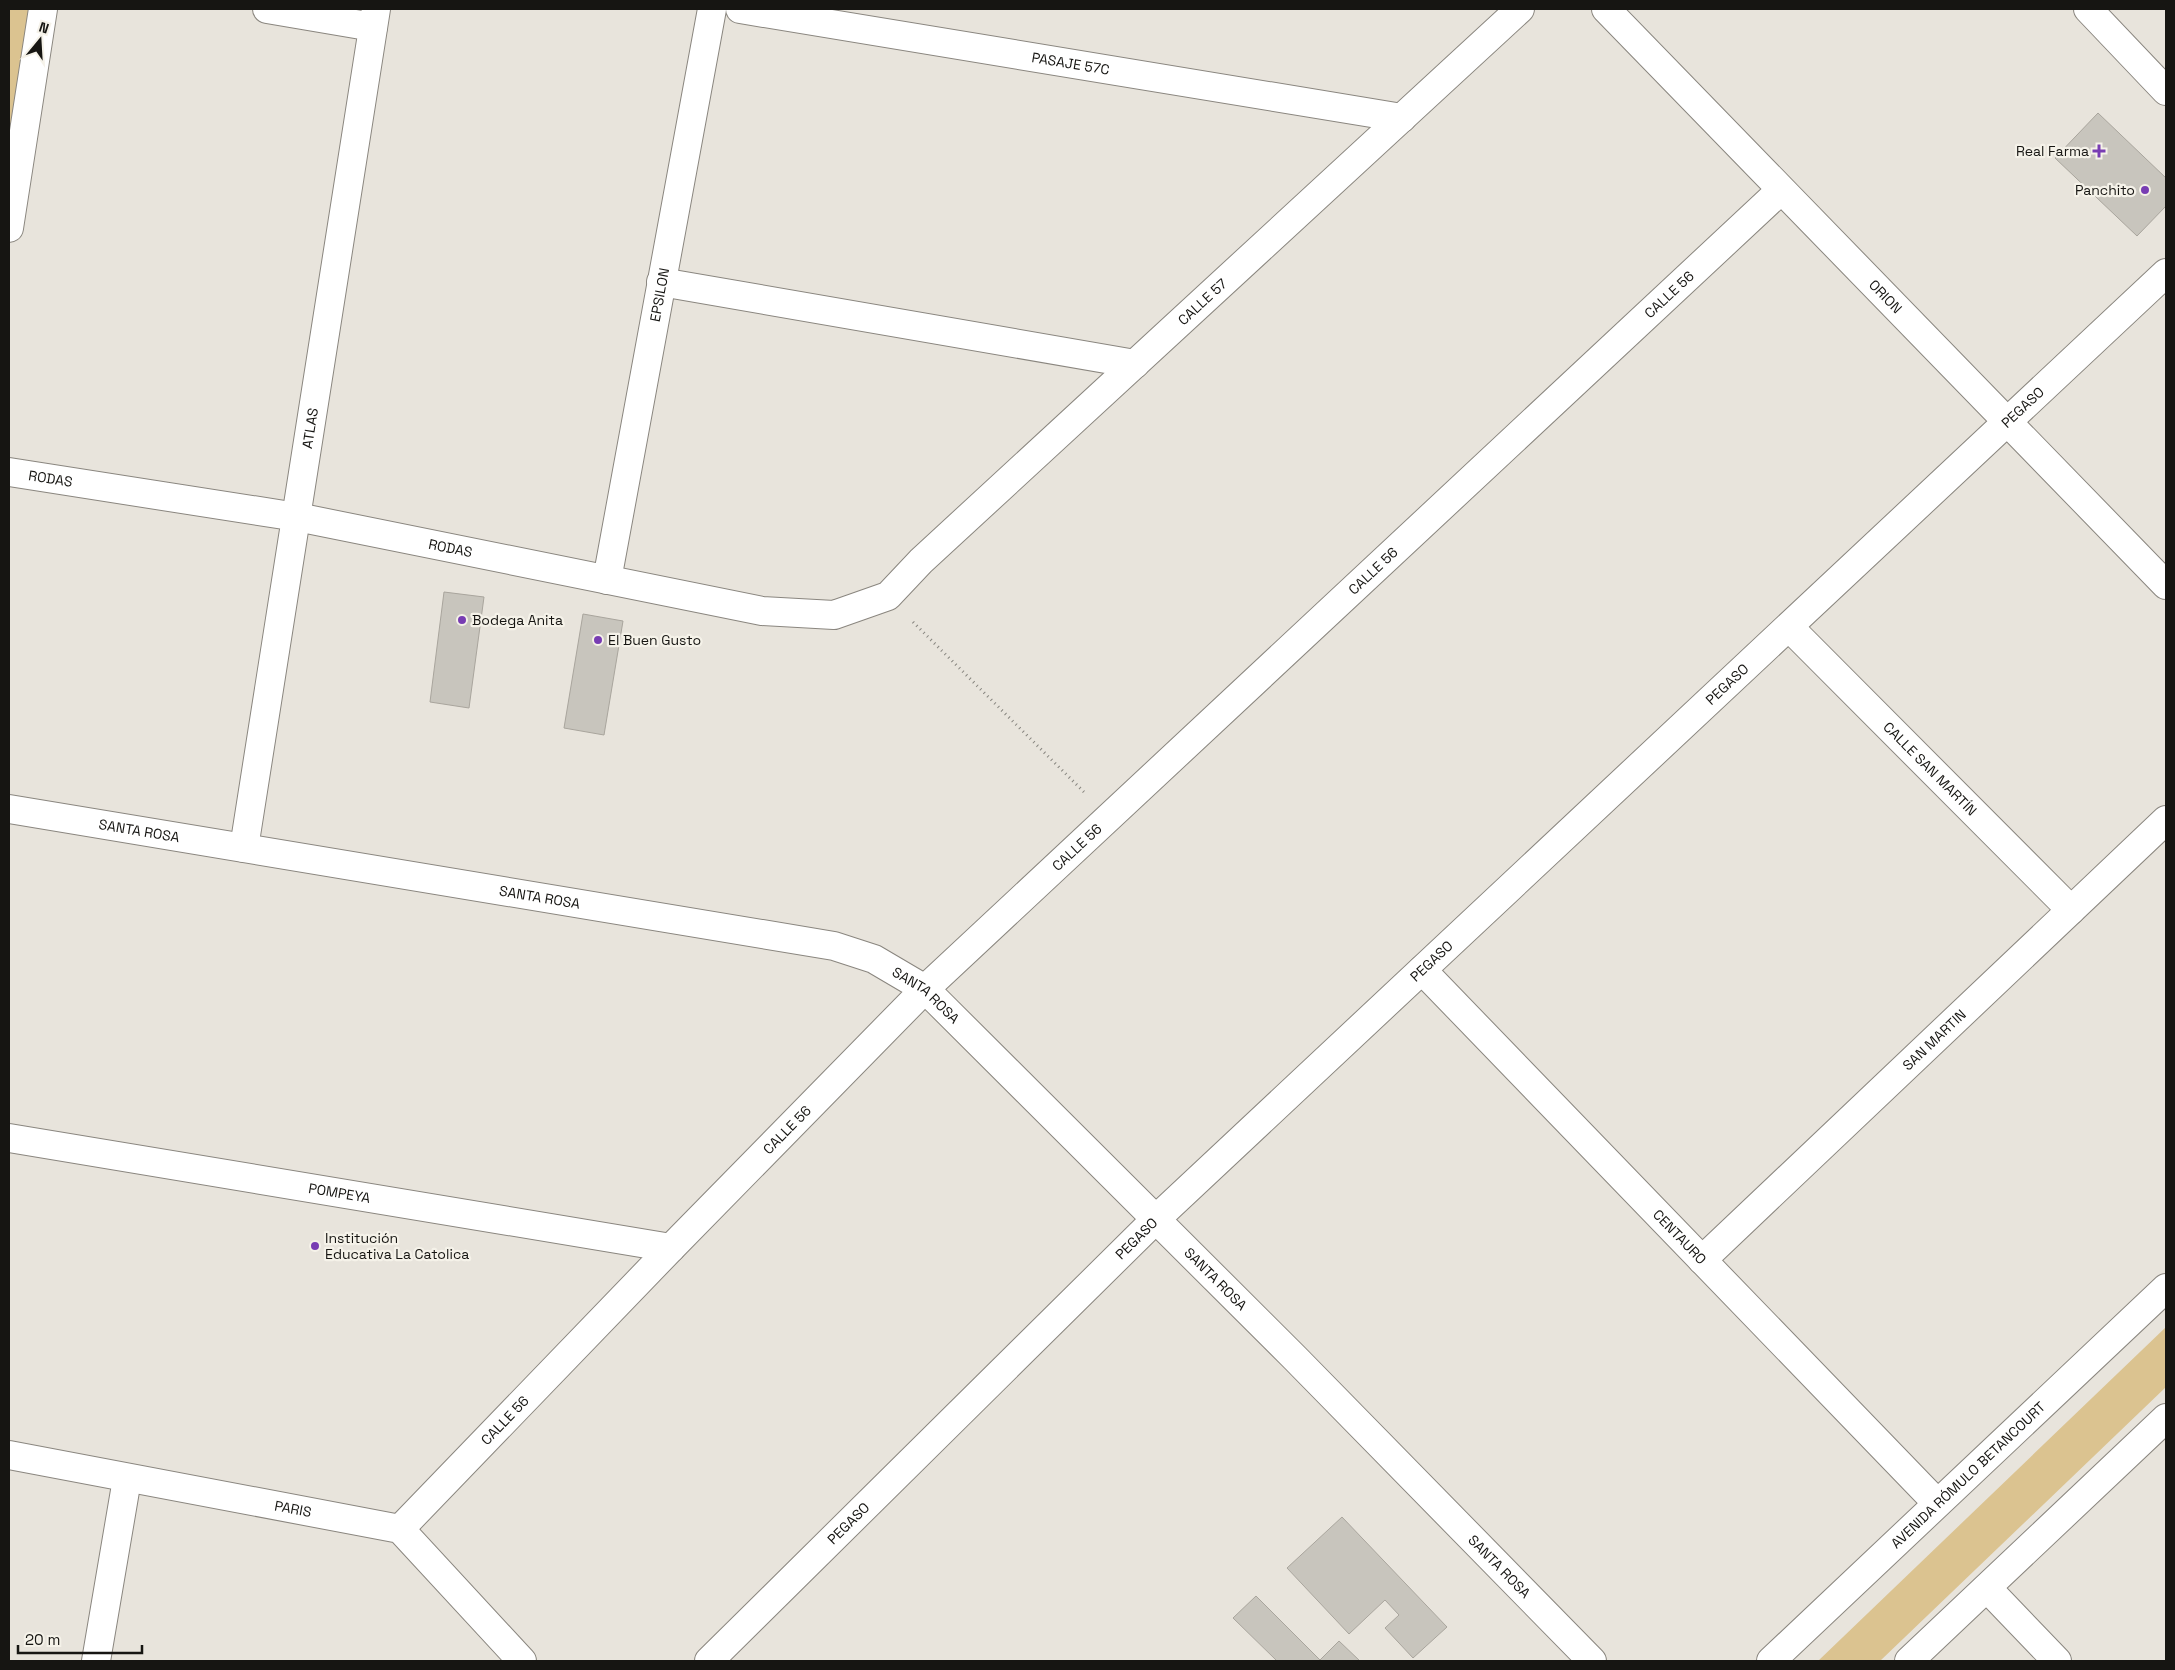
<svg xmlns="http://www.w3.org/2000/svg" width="2175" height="1670" font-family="'Space Grotesk',sans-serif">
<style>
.green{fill:#dbc390}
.building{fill:#c8c5bd;stroke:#a9a59d}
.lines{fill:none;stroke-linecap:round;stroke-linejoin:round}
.minor-casing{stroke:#8a867f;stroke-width:30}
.tertiary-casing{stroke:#8a867f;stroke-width:30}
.secondary-casing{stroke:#8a867f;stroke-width:30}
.path{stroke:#87857f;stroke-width:3;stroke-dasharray:1 4;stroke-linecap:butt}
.minor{stroke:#fff;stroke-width:28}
.tertiary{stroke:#fff;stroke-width:28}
.secondary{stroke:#fff;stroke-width:28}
.poi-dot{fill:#783db3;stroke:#f5f2e9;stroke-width:2}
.labels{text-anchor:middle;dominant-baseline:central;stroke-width:4.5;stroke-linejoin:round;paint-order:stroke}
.street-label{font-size:14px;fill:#161512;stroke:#f5f2e9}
.poi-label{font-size:14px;fill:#161512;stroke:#f5f2e9;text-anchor:start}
</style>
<rect width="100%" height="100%" fill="#e8e4dc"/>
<!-- green -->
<path class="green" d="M9,9h27l-27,170z
M2166,1327v60l-286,274h-62z"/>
<!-- building -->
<path class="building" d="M2098,113l68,65v28l-29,30 -82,-78z
M444,592l40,5 -15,111 -39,-6z
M583,614l40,7 -19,114 -40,-7z
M1342,1517l105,110 -34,31 -28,-30 14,-13 -14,-15 -36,34 -62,-66z
M1256,1596l64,64 19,-19 21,20h-83l-44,-43z"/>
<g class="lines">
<defs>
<g id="minor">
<path d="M267,9l106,18"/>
<path id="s1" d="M740,9l662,109"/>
<path id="s2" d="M1606,9l560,576"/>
<path d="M9,228l34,-219"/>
<path d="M661,282l474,82"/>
<path id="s3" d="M9,472l288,45 465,94 72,4 54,-19 33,-35 599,-552"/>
<path id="s4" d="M607,580l105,-571"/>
<path id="s5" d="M1789,627l282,283"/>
<path id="s6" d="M9,809l825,137 40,13 51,30 370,369 297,303"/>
<path id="s7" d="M244,848l132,-839"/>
<path id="s8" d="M1422,970l515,533"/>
<path id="s9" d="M9,1138l662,110"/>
<path id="s10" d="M1702,1260l464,-440"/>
<path id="s11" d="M9,1455l391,74 122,132"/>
<path id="s12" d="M400,1529l271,-281 254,-259 856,-799"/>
<path d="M1987,1588l70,73"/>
<path d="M96,1661l31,-182"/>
<path id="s13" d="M709,1661l447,-442 1010,-946"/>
</g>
<g id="tertiary">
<path id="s14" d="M1771,1661l395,-373"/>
<path d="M1909,1661l257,-243"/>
</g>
<path id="secondary" d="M2088,9l78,82"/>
</defs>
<!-- minor casing -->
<use href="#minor" class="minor-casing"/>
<!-- tertiary casing -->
<use href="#tertiary" class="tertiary-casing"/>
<!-- secondary casing -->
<use href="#secondary" class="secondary-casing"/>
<!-- path -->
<path class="path" d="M913,622l171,170"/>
<!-- minor -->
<use href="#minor" class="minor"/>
<!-- tertiary -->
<use href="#tertiary" class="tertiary"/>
<!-- secondary -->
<use href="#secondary" class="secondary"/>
</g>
<!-- markers -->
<g class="poi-dot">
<path d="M2096.5 143.5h5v5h5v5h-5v5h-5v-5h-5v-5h5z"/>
<circle cx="2145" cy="190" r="5"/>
<circle cx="462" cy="620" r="5"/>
<circle cx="598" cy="640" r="5"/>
<circle cx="315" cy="1246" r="5"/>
</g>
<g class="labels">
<!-- street labels -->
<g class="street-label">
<text stroke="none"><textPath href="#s1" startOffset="335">PASAJE 57C</textPath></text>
<text stroke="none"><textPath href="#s4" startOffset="290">EPSILON</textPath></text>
<text stroke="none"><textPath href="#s12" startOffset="1771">CALLE 56</textPath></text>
<text stroke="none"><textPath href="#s2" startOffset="401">ORION</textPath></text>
<text stroke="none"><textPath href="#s3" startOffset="1326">CALLE 57</textPath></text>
<text stroke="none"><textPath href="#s13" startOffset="1816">PEGASO</textPath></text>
<text stroke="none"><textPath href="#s7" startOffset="425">ATLAS</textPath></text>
<text stroke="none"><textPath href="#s3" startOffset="42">RODAS</textPath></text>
<text stroke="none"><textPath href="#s3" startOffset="448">RODAS</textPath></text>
<text stroke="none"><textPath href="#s12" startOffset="1366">CALLE 56</textPath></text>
<text stroke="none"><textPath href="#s13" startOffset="1411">PEGASO</textPath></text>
<text stroke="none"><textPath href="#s5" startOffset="200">CALLE SAN MARTÍN</textPath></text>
<text stroke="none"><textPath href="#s6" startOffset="132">SANTA ROSA</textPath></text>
<text stroke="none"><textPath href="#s12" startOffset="961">CALLE 56</textPath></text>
<text stroke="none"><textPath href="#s6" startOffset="538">SANTA ROSA</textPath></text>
<text stroke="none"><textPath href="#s13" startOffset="1006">PEGASO</textPath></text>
<text stroke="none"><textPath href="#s6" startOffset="942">SANTA ROSA</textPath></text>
<text stroke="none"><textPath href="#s10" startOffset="320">SAN MARTIN</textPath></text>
<text stroke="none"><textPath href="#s12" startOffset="556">CALLE 56</textPath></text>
<text stroke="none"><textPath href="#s9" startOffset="335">POMPEYA</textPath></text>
<text stroke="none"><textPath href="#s8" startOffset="371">CENTAURO</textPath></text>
<text stroke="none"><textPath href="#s13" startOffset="601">PEGASO</textPath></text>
<text stroke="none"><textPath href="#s6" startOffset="1348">SANTA ROSA</textPath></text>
<text stroke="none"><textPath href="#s12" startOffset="151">CALLE 56</textPath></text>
<text stroke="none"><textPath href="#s14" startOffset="271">AVENIDA RÓMULO BETANCOURT</textPath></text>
<text stroke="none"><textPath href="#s11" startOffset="289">PARIS</textPath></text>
<text stroke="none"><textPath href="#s13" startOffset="196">PEGASO</textPath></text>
<text stroke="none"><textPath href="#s6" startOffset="1752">SANTA ROSA</textPath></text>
</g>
<!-- poi labels -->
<g class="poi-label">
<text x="2089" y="151" text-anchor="end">Real Farma</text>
<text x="2135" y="190" text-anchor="end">Panchito</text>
<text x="472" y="620">Bodega Anita</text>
<text x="608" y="640">El Buen Gusto</text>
<text x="325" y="1238">Institución<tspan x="325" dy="16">Educativa La Catolica</tspan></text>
</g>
</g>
<!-- border -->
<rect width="2175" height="1670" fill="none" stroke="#161512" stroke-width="20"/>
<!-- north arrow -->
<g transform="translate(40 40) rotate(18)" stroke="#f5f2e9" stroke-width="4" paint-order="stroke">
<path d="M0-4L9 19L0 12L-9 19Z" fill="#161512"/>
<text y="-8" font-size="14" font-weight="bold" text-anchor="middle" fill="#161512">N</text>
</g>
<!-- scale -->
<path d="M18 1645v8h124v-8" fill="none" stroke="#161512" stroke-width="2.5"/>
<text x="25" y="1645" font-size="15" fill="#161512" stroke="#f5f2e9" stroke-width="4" paint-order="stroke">20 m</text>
</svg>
